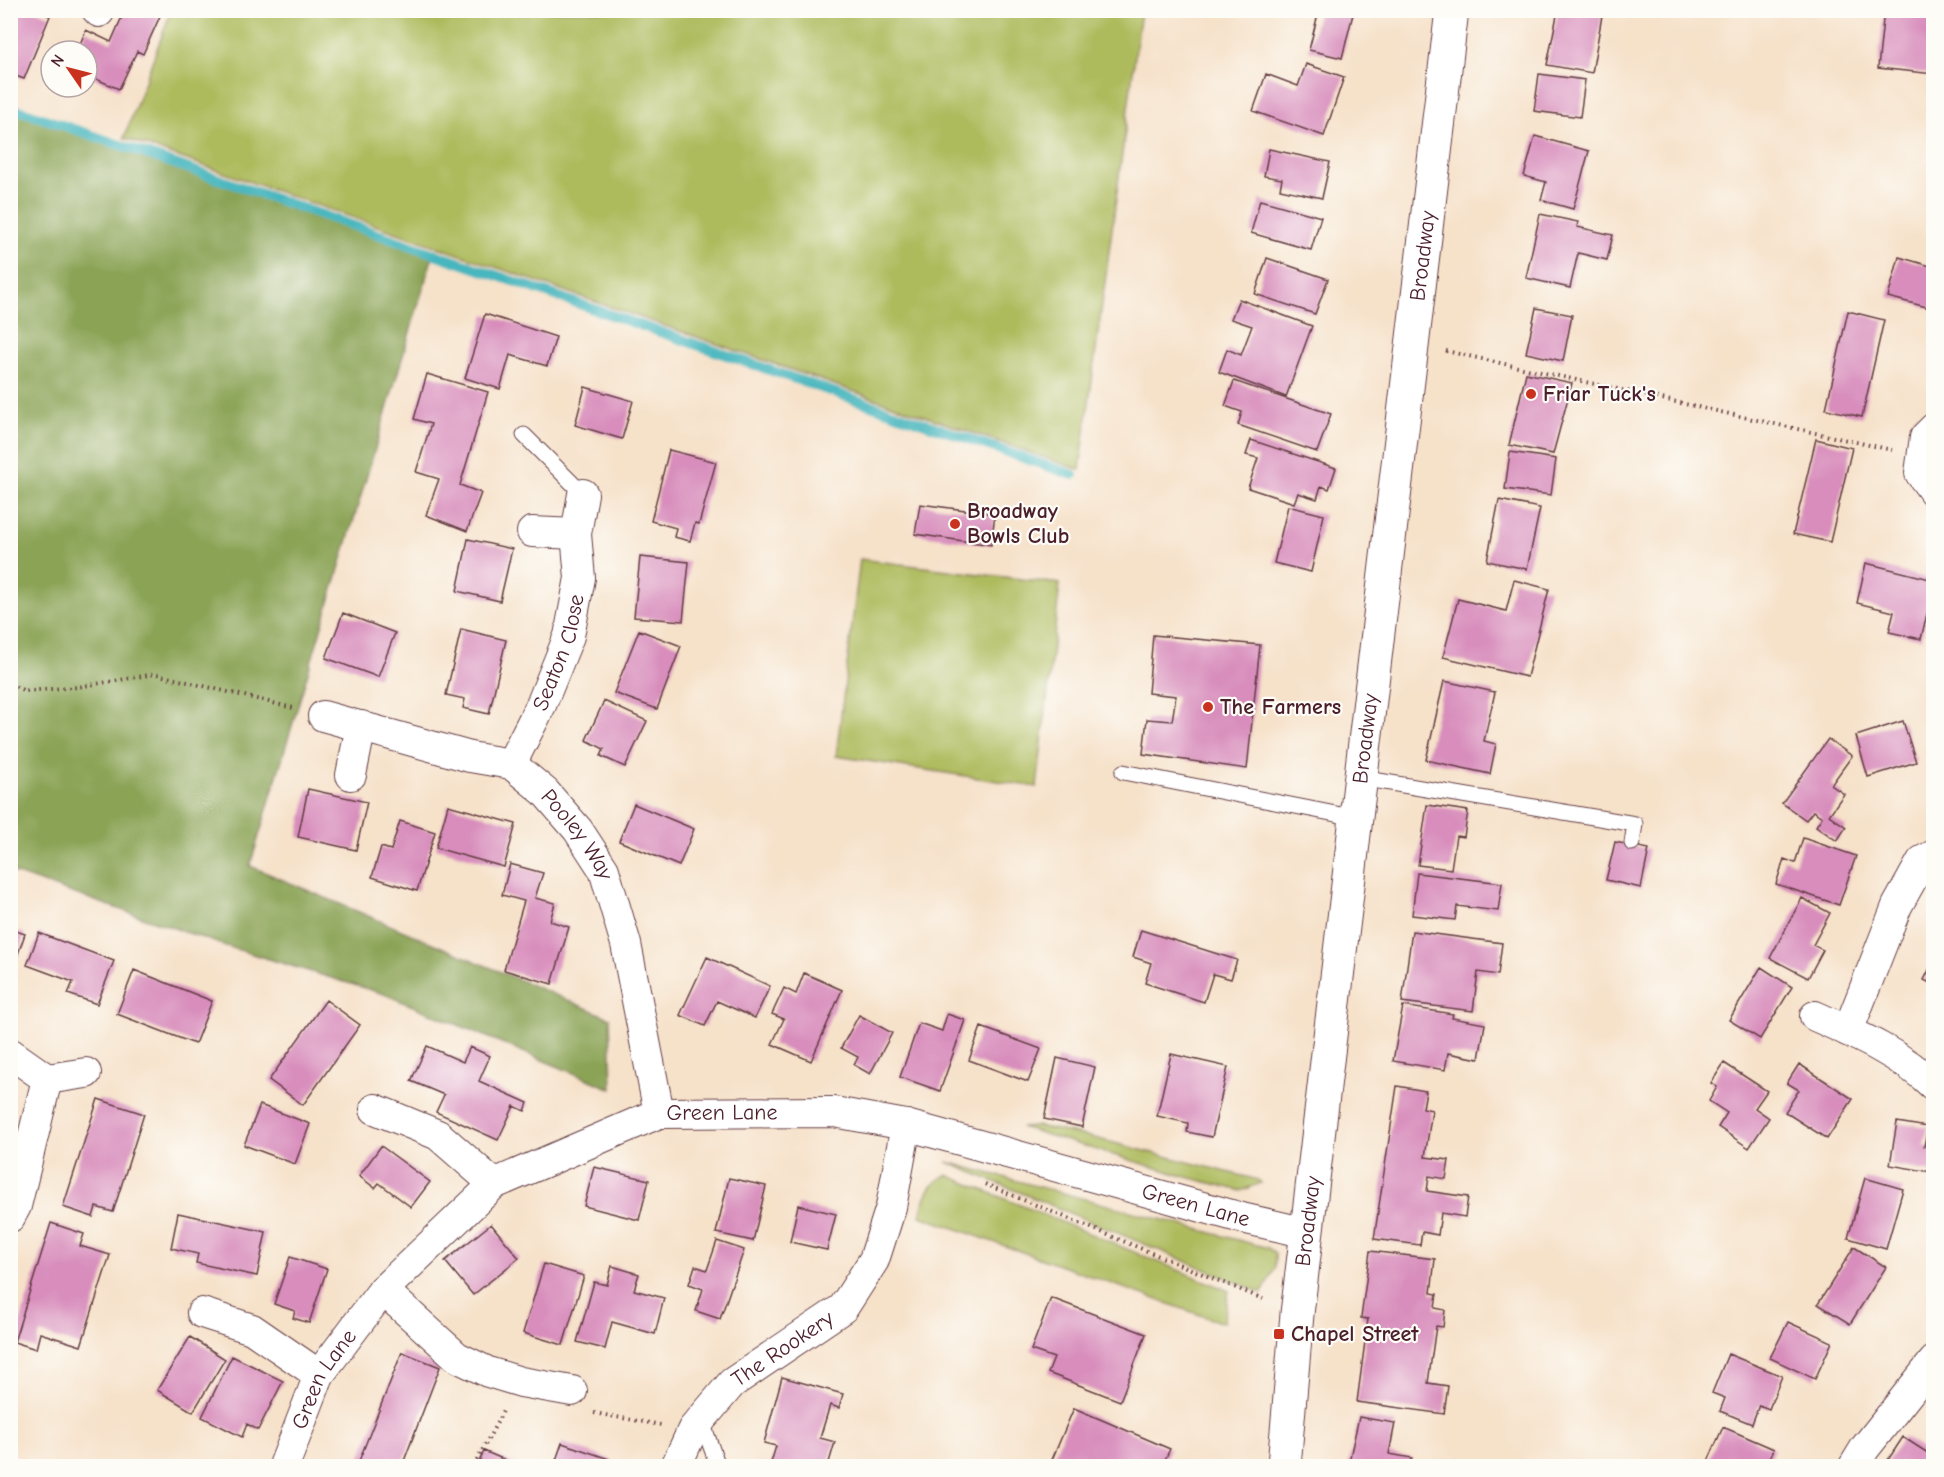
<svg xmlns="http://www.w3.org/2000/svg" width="1944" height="1477" font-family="'Comic Neue',sans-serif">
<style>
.green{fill:#aebb5d;stroke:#7c6d44;stroke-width:1.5}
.forest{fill:#8aa354;stroke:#6a6140;stroke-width:1.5}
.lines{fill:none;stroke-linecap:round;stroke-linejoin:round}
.stream{stroke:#47b6be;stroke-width:10}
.building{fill:#d88dbc}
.service-casing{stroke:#643c43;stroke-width:17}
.minor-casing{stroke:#643c43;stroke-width:32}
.secondary-casing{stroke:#643c43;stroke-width:35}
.path{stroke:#643c43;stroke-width:4;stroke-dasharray:1.5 4.5;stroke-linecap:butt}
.service{stroke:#fff;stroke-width:15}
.minor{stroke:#fff;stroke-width:30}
.secondary{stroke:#fff;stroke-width:33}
.poi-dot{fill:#c8321e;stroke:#fdfcf7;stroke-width:2}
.labels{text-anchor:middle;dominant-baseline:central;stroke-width:4.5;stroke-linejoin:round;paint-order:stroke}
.street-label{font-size:22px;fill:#4a1f2b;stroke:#fdfcf7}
.poi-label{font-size:22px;font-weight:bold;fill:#4a1f2b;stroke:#fdfcf7;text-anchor:start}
</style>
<rect width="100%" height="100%" fill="#fdfcf7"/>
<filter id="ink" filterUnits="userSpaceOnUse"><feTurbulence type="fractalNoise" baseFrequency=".0167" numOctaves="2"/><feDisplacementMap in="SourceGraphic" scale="12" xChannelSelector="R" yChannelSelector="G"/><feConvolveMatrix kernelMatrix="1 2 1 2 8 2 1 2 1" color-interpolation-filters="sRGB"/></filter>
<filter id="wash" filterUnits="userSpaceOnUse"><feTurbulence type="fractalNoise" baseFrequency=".008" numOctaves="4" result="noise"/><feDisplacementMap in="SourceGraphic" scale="24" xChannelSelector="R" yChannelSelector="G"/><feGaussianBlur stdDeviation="1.35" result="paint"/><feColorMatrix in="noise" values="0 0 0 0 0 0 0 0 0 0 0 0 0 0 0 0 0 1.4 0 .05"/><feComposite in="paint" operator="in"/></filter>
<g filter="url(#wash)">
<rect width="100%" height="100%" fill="#f6e1c9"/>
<!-- green -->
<path class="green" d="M171,11h970l-61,459 -956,-332z
M860,559l200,25 -23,203 -201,-31z
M1036,1126l51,10 171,44 3,3 -20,8 -58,-15 -162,-49z
M947,1162l321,86 7,6v14l-13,25z
M947,1175l282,116 -6,32 -303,-107c4,-17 9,-34 27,-41z"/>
<!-- forest -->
<path class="forest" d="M11,111l423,141 -184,614 360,152 2,71 -228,-95 -158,-48 -215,-74z"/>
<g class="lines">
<!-- stream -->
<path class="stream" d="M10,107l1063,368"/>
</g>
<g id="blocks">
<!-- building -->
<path class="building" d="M10,10h25l15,6 -26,63 -14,-5z
M125,10h22l13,6 -17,38 -6,-3 -18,38 -32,-14v-24h-10l9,-21 25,12z
M1319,10h35l-12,48 -33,-8z
M1558,10h45l-11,63 -45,-8z
M1884,10h50v64l-56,-6z
M1306,64l38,13 -20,59 -71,-25 13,-37 32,12z
M1539,74l46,6 -5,37 -46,-6z
M1535,136l54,15 -16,58 -32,-9 5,-18 -22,-6z
M1269,149l61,13 -8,36 -42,-9 2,-10 -18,-3z
M1260,200l61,17 -10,33 -60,-17z
M1540,214l38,8 -1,5 36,8 -6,25 -29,-7 -8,35 -44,-10z
M1899,257l35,10v42l-46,-12z
M1267,258l61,21 -13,35 -60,-20z
M1239,299l73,27 -26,71 -67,-25 8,-23 14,6 11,-29 -21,-7z
M1536,308l36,7 -9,46 -37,-8z
M1848,311l36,9 -22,97 -36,-8z
M485,314l71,23 -9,29 -37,-11 -10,34 -35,-11z
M1526,373l46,10 -19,71 -44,-9z
M427,374l61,18 -28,93 21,8 -14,38 -41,-16 13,-36 -23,-7 15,-48 -17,-5z
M1234,381l97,33 -14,38 -79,-27 4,-13 -17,-6z
M585,387l48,14 -11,38 -47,-14z
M1816,439l36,9 -22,94 -37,-8z
M1251,440l85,28 -7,21 -8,-3 -4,13 -19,-6 -4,10 -46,-15 10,-30 -12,-3z
M669,450l47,12 -17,62 -4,-1 -5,18 -16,-4 2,-9 -25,-7z
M1510,452l46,7 -5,36 -46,-6z
M1499,500l41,8 -13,61 -40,-8z
M920,504l75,10 -4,31 -76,-11z
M1288,506l36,9 -13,57 -37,-9z
M468,539l44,10 -12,52 -43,-10z
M640,557l49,5 -6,59 -49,-4z
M1866,563l68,17v35l-7,-1 -6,25 -32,-7 5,-20 -37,-9z
M1514,580l35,9 -22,88 -84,-20 15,-58 48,12z
M343,613l52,20 -17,44 -52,-19z
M461,629l45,11 -17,74 -26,-6 2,-9 -19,-4z
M639,630l42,16 -24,63 -43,-16z
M1153,635l107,10 -13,124 -104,-15 4,-35 25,2 4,-25 -28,-3z
M1444,681l51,11 -11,49 12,3 -6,30 -64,-14z
M604,701l43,20 -22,46 -24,-11 3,-7 -18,-9z
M1903,721l13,41 -48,15 -12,-41z
M1828,739l24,17 -21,29 13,9 -15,21 17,12 -9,14 -21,-15 6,-9 -9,-6 -7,9 -24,-17z
M308,789l59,13 -11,48 -58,-13z
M634,804l60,25 -15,37 -60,-25z
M448,805l68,19 -12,43 -68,-19z
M1427,805l41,6 -4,26 -8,-1 -5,33 -33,-4z
M400,821l35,11 -18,59 -45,-14 9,-30 10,3z
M1803,838l53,18 -17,49 -63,-21 8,-25 11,4z
M1615,842l34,7 -8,39 -35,-8z
M510,864l33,9 -8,25 20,5 -5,18 19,6 -17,57 -48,-14 20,-69 -22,-6z
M1417,873l85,10 -4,28 -41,-5 -2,14 -43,-5z
M1802,898l28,15 -17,32 10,5 -15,28 -38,-20z
M10,929l15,5 -14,40 -1,-1z
M1141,930l96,30 -6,19 -18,-5 -9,28 -59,-19 6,-20 -18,-6z
M1412,931l90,12 -4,32 -20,-3 -5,39 -71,-9z
M39,933l75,28 -17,43 -29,-10 5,-12 -46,-17z
M707,957l63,29 -15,32 -38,-17 -12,25 -25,-11z
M1934,960v25l-10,-5z
M1761,967l31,20 -32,52 -31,-19z
M134,970l78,31 -17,43 -78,-30z
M804,973l38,17 -31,71 -39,-17 12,-25 -12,-5 12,-26 12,6z
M326,1000l34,25 -57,80 -34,-25z
M1403,1006l50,8 -1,4 33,6 -6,35 -31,-6 -3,17 -52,-9z
M947,1014l18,6 -25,71 -40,-14 19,-54 23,8z
M859,1015l33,18 -22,41 -16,-9 4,-8 -17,-9z
M981,1027l60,22 -13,33 -59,-22z
M427,1046l36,16 7,-15 20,9 -11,25 49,22 -3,8 -11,-5 -16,34 -62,-28 8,-17 -33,-14z
M1171,1054l57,13 -16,70 -25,-5 1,-9 -31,-7z
M1057,1058l38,9 -13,60 -38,-8z
M1724,1063l43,28 -12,17 14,10 -20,30 -31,-21 9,-14 -18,-12 8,-14 -6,-4z
M1799,1064l54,35 -26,40 -42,-27 14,-22 -12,-7z
M1397,1086l29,5 -3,17 9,2 -7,47 24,3 -3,19 -17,-3 -2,15 41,6 -3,20 -24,-4 -3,22 -16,-3 -2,13 -46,-6z
M98,1099l46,15 -31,98 -17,-5 -3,10 -30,-10z
M260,1105l50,19 -15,40 -51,-19z
M1897,1122l31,5 -4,19 10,2 -3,24 -41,-7z
M381,1146l49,36 -19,25 -32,-24 -4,5 -16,-12z
M594,1167l55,13 -10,40 -55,-14z
M729,1178l37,8 -13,55 -37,-8z
M1865,1178l38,11 -17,60 -38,-11z
M798,1205l38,9 -9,36 -37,-8z
M178,1213l88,19 -9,44 -61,-13 2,-9 -27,-6z
M51,1223l33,11 -4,12 30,9 -29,91 -41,-13 -4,16 -22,-7z
M491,1224l28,34 -46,37 -28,-34z
M717,1241l27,9 -24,69 -24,-8 7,-22 -14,-5 6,-18 12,4z
M1854,1247l32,20 -36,57 -32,-20z
M1370,1251l65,8 -4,34 6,1 -2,14 10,2 -2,17 -7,-1 -8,57 20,3 -4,28 -87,-12 11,-83 -7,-1z
M290,1257l37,12 -18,54 -16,-5 2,-7 -21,-7z
M544,1264l40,12 -21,69 -40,-12z
M612,1266l27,8 -5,16 30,8 -9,36 -43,-12 -7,27 -28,-7 17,-60 13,3z
M1051,1298l95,36 -26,67 -72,-28 6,-15 -23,-8z
M1788,1322l44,20 -17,37 -45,-21z
M190,1337l35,22 -32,53 -36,-22z
M402,1352l38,15 -38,99 -14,-4 -2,4h-13l-14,-5z
M1728,1354l54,22 -13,33 -10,-4 -7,19 -32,-13 5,-13 -13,-5z
M232,1356l51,25 -25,49 -11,-6 -5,13 -40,-20z
M782,1377l61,17 -4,14 -9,-3 -10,33 15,4 -7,24 -14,-2v2h-44l6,-20 -12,-3z
M1074,1408l96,41 -8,17h-101l-10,-4z
M1359,1417l36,6 -6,31 23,4 -5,8h-59z
M1723,1427l51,22 -8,17h-60z
M1903,1437l31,20v9h-50z
M562,1443l50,17 -2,6h-56z
M484,1451l35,15h-42z"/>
</g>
</g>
<g filter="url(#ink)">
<use href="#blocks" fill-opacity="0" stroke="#643c43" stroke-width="1.5"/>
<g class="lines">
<defs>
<path id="service" d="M524,435l59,59
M1123,772l233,46
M1361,778l274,46 -3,19
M701,1419l17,47"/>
<g id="minor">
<path d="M97,10l2,2"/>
<path d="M1934,428l-9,9 -5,36 14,19"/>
<path d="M532,532l44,2"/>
<path id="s1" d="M323,716l147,41 41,7 34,28 33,38 26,40 22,74 33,169"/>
<path id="s2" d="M511,764l30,-59 28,-69 11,-58 -4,-44 7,-40"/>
<path d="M351,775l10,-49"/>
<path d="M1815,1016c40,18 88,39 119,70"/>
<path d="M1848,1031l49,-125 25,-45 12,-6"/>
<path d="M10,1053l37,26"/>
<path d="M375,1109l63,26 56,49"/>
<path d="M10,1217l6,-11 31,-127 39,-6"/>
<path d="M383,1290l74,67 31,15 33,10 51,9"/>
<path d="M202,1313l50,16 67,46"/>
<path id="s3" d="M284,1466l35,-91 64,-85 111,-106 165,-71 175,-1 72,13 336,93 65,15"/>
<path id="s4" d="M676,1466l17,-37 39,-46 111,-75 31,-48 17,-53 15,-82"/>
<path d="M1854,1466l11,-18 69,-87"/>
</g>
<g id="secondary">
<path id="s5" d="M1284,1466l13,-152 155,-1304"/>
</g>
</defs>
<!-- service casing -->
<use href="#service" class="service-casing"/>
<!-- minor casing -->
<use href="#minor" class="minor-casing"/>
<!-- secondary casing -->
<use href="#secondary" class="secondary-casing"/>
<!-- path -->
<path class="path" d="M1446,351l446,99
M10,684l15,7 53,-4 77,-13 138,34
M985,1184l278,115
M594,1413l67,12
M474,1466l29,-55"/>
<!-- service -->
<use href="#service" class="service"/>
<!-- minor -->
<use href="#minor" class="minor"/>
<!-- secondary -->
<use href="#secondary" class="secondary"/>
</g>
</g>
<!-- markers -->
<g class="poi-dot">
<circle cx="1531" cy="394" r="6"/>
<circle cx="955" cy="524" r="6"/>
<circle cx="1208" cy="707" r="6"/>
<rect x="1273" y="1328" width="12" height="12" rx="3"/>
</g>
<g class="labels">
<!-- street labels -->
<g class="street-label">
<text stroke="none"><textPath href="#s5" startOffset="1218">Broadway</textPath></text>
<text stroke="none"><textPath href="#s2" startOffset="122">Seaton Close</textPath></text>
<text stroke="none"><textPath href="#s5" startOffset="732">Broadway</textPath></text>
<text stroke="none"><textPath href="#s1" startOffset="292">Pooley Way</textPath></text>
<text stroke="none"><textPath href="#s3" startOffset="600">Green Lane</textPath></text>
<text stroke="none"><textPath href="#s3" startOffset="1086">Green Lane</textPath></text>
<text stroke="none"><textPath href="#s5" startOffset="246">Broadway</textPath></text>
<text stroke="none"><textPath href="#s4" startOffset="162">The Rookery</textPath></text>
<text stroke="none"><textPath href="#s3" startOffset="96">Green Lane</textPath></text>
</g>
<!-- poi labels -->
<g class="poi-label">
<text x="1543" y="394">Friar Tuck's</text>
<text x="967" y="511">Broadway<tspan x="967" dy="25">Bowls Club</tspan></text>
<text x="1220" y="707">The Farmers</text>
<text x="1291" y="1334">Chapel Street</text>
</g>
</g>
<!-- margin -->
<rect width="1944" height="1477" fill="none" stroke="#fdfcf7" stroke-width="36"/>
<!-- north arrow -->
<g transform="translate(69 69) rotate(305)"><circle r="28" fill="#fdfcf7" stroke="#b5a4a5" stroke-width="1.5"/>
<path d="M0-4.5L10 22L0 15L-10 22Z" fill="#c8321e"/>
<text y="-9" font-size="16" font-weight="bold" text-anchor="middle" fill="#4a1f2b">N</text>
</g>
</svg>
